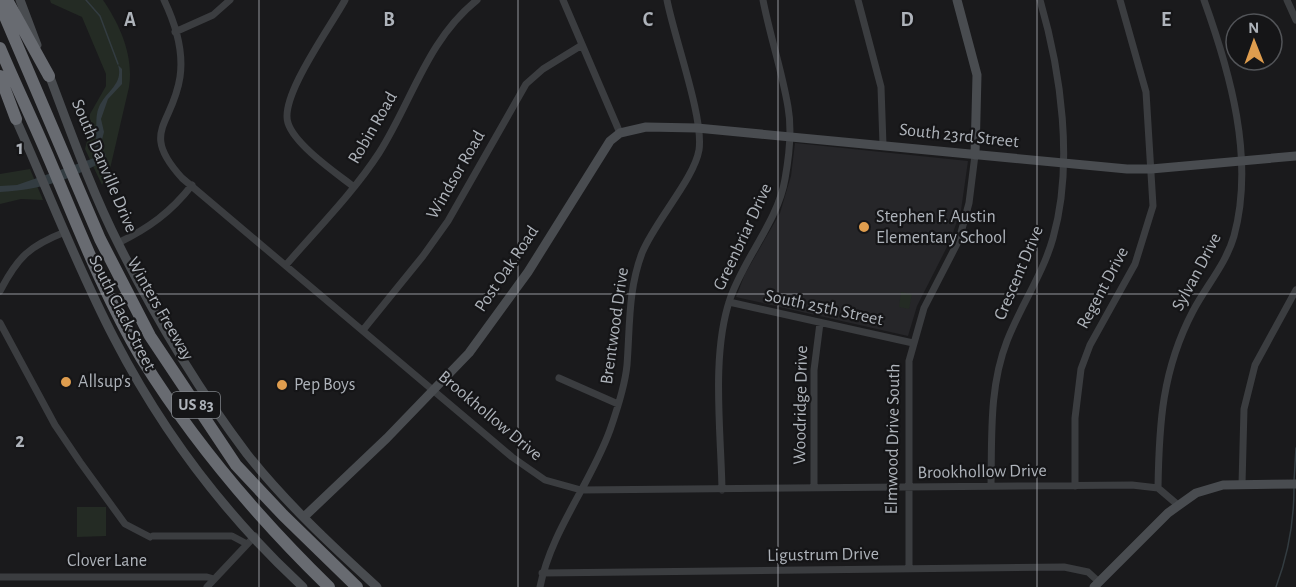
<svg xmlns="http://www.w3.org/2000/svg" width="1296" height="587" font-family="'Alegreya Sans',sans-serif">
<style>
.built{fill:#262629}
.green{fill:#242b24}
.water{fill:#333c41}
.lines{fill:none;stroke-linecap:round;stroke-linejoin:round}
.stream{stroke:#333c41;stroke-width:1.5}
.street{stroke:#3b3d40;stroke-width:7}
.secondary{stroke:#494c50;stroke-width:9}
.highway{stroke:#686b71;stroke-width:12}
.grid{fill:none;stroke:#aeb3ba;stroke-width:1.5;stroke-opacity:0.55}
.poi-dot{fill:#df9d4e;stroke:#151517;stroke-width:2}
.labels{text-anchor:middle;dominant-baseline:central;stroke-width:4.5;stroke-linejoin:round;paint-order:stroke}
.shield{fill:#151517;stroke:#808489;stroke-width:1.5}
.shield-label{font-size:16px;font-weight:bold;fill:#aeb3ba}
.street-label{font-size:18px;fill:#aeb3ba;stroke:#151517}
.poi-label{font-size:18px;fill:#aeb3ba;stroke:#151517;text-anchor:start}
.grid-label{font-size:20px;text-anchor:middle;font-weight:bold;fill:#aeb3ba;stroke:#151517;stroke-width:4.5;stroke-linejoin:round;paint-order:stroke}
</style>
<rect width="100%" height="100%" fill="#1a1a1c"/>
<!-- built -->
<path class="built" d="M795,143l173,18 -7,49 -11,31 -33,65 -9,30 -172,-39 9,-23 35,-61 11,-37z"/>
<!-- green -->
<path class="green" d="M50,0h53c17,25 31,56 26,87l-19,82 -8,16 -17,-36 4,-16 1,-19 16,-28v-12l-24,-57 -31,-14z
M30,169l13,31 -22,-1 -21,5v-30z
M901,292l11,2 -3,15 -10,-2z
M77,507h29v29l-29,1z"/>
<!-- water -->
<path class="water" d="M118,65l4,4v15l-14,15 -7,20 3,13 -4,15 6,8 -2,6c-36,19 -63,29 -104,31v-6l17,-1 83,-29 -5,-6c3,-14 -1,-33 4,-43 7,-16 25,-23 19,-42z"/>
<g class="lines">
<!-- stream -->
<path class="stream" d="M86,0l14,16 18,48
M1294,481l2,-33
M1276,587c12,-32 18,-64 18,-99"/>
<!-- street -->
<path class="street" d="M164,0c11,23 20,50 16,77 -7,48 -41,54 2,101l330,279 33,23 36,10 551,-5 26,3 20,17
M345,0c-14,26 -66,97 -57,123 7,22 48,50 66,64
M563,0l57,133
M858,0l23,87 2,58
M1287,0l9,20
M175,32l38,-17 17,-15
M118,243c31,-15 53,-31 74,-58
M286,265c31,-36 67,-72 93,-112 33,-52 48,-113 98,-153
M0,291c18,-34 29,-45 65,-59
M729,302l184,41
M0,323l55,102 25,37 45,62 25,13
M363,330l60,-74 25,-35 78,-137 17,-15 39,-24
M559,378l59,26
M1242,484l2,-75 11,-44 41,-75
M991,485c1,-48 -2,-98 16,-144 13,-34 36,-67 46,-103 21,-74 8,-166 -13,-238
M1075,486v-68l6,-49 9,-24 45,-81 18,-58 -7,-114 -26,-92
M814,488v-118l6,-47
M1158,488c1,-64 4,-118 35,-177 13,-25 33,-47 41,-75 21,-77 -4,-164 -30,-236
M722,490c-1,-59 -11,-135 8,-191 14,-41 48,-78 55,-120 4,-22 7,-50 3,-72 -6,-36 -18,-71 -25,-107
M153,536h79l15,8
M909,569v-208l15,-53 35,-68 10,-37 6,-48
M542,573l522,-6 24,5 11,10
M0,577h207l7,2
M207,587l48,-51
M540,587c11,-56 51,-104 70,-157 7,-20 15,-44 17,-65 3,-39 1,-75 15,-112 13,-32 52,-74 57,-103 5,-32 -25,-113 -32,-150"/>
<!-- secondary -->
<path class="secondary" d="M20,0l17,45
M957,0l20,75 -2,80
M48,72c22,58 43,118 71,173 36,72 79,144 128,209 38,48 85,92 130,133
M13,113c34,75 63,152 101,225 48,93 112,178 189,249
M305,516l82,-78 82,-85 59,-81 82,-131 10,-8 26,-6 51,1 430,41h24l145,-13
M1094,587l74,-74 28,-20 27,-8 73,-1"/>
<!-- highway -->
<path class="highway" d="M7,0l42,76
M0,5l100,234 50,97 86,129 47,50 74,72
M0,48c16,38 34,75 50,113 28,66 55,136 92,198 53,85 115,158 187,228
M0,76l16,43"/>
</g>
<!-- grid -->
<path class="grid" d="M259,0v587M518,0v587M778,0v587M1037,0v587M0,294h1296"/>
<!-- markers -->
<g class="poi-dot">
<circle cx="864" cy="227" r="6"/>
<circle cx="66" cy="382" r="6"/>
<circle cx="282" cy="385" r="6"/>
</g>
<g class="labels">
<!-- shield labels -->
<rect class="shield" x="172" y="392" width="48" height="26" rx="4.5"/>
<g class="shield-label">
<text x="196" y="405">US 83</text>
</g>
<!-- street labels -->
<g class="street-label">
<text transform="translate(373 128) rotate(-60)">Robin Road</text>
<text transform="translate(959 136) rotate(6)">South 23rd Street</text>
<text transform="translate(104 166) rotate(67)">South Danville Drive</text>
<text transform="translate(456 175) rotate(-60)">Windsor Road</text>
<text transform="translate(743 237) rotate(-65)">Greenbriar Drive</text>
<text transform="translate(507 269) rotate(-56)">Post Oak Road</text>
<text transform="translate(1197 272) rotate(-62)">Sylvan Drive</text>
<text transform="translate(1019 273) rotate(-67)">Crescent Drive</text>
<text transform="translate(1103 288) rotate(-62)">Regent Drive</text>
<text transform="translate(824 308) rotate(12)">South 25th Street</text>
<text transform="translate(160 309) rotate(60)">Winters Freeway</text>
<text transform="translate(122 313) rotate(63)">South Clack Street</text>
<text transform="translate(615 326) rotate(-82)">Brentwood Drive</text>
<text transform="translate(801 405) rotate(-89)">Woodridge Drive</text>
<text transform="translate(490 416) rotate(40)">Brookhollow Drive</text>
<text transform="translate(893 439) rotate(-89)">Elmwood Drive South</text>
<text transform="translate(982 472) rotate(-1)">Brookhollow Drive</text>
<text transform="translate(823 555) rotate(-1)">Ligustrum Drive</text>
<text x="107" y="561">Clover Lane</text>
</g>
<!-- poi labels -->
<g class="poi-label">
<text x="876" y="217">Stephen F. Austin<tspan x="876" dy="21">Elementary School</tspan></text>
<text x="78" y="382">Allsup's</text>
<text x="294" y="385">Pep Boys</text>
</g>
</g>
<g class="grid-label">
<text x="130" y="26">A</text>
<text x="389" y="26">B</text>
<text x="648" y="26">C</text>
<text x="907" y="26">D</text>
<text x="1166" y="26">E</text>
<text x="20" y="154">1</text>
<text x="20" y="447">2</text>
</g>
<!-- north arrow -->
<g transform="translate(1254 42) rotate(359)"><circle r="28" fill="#151517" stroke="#525458" stroke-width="1.5"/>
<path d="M0-4.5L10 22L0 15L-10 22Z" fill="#df9d4e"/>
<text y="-9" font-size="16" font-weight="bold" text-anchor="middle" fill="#aeb3ba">N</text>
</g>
</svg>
